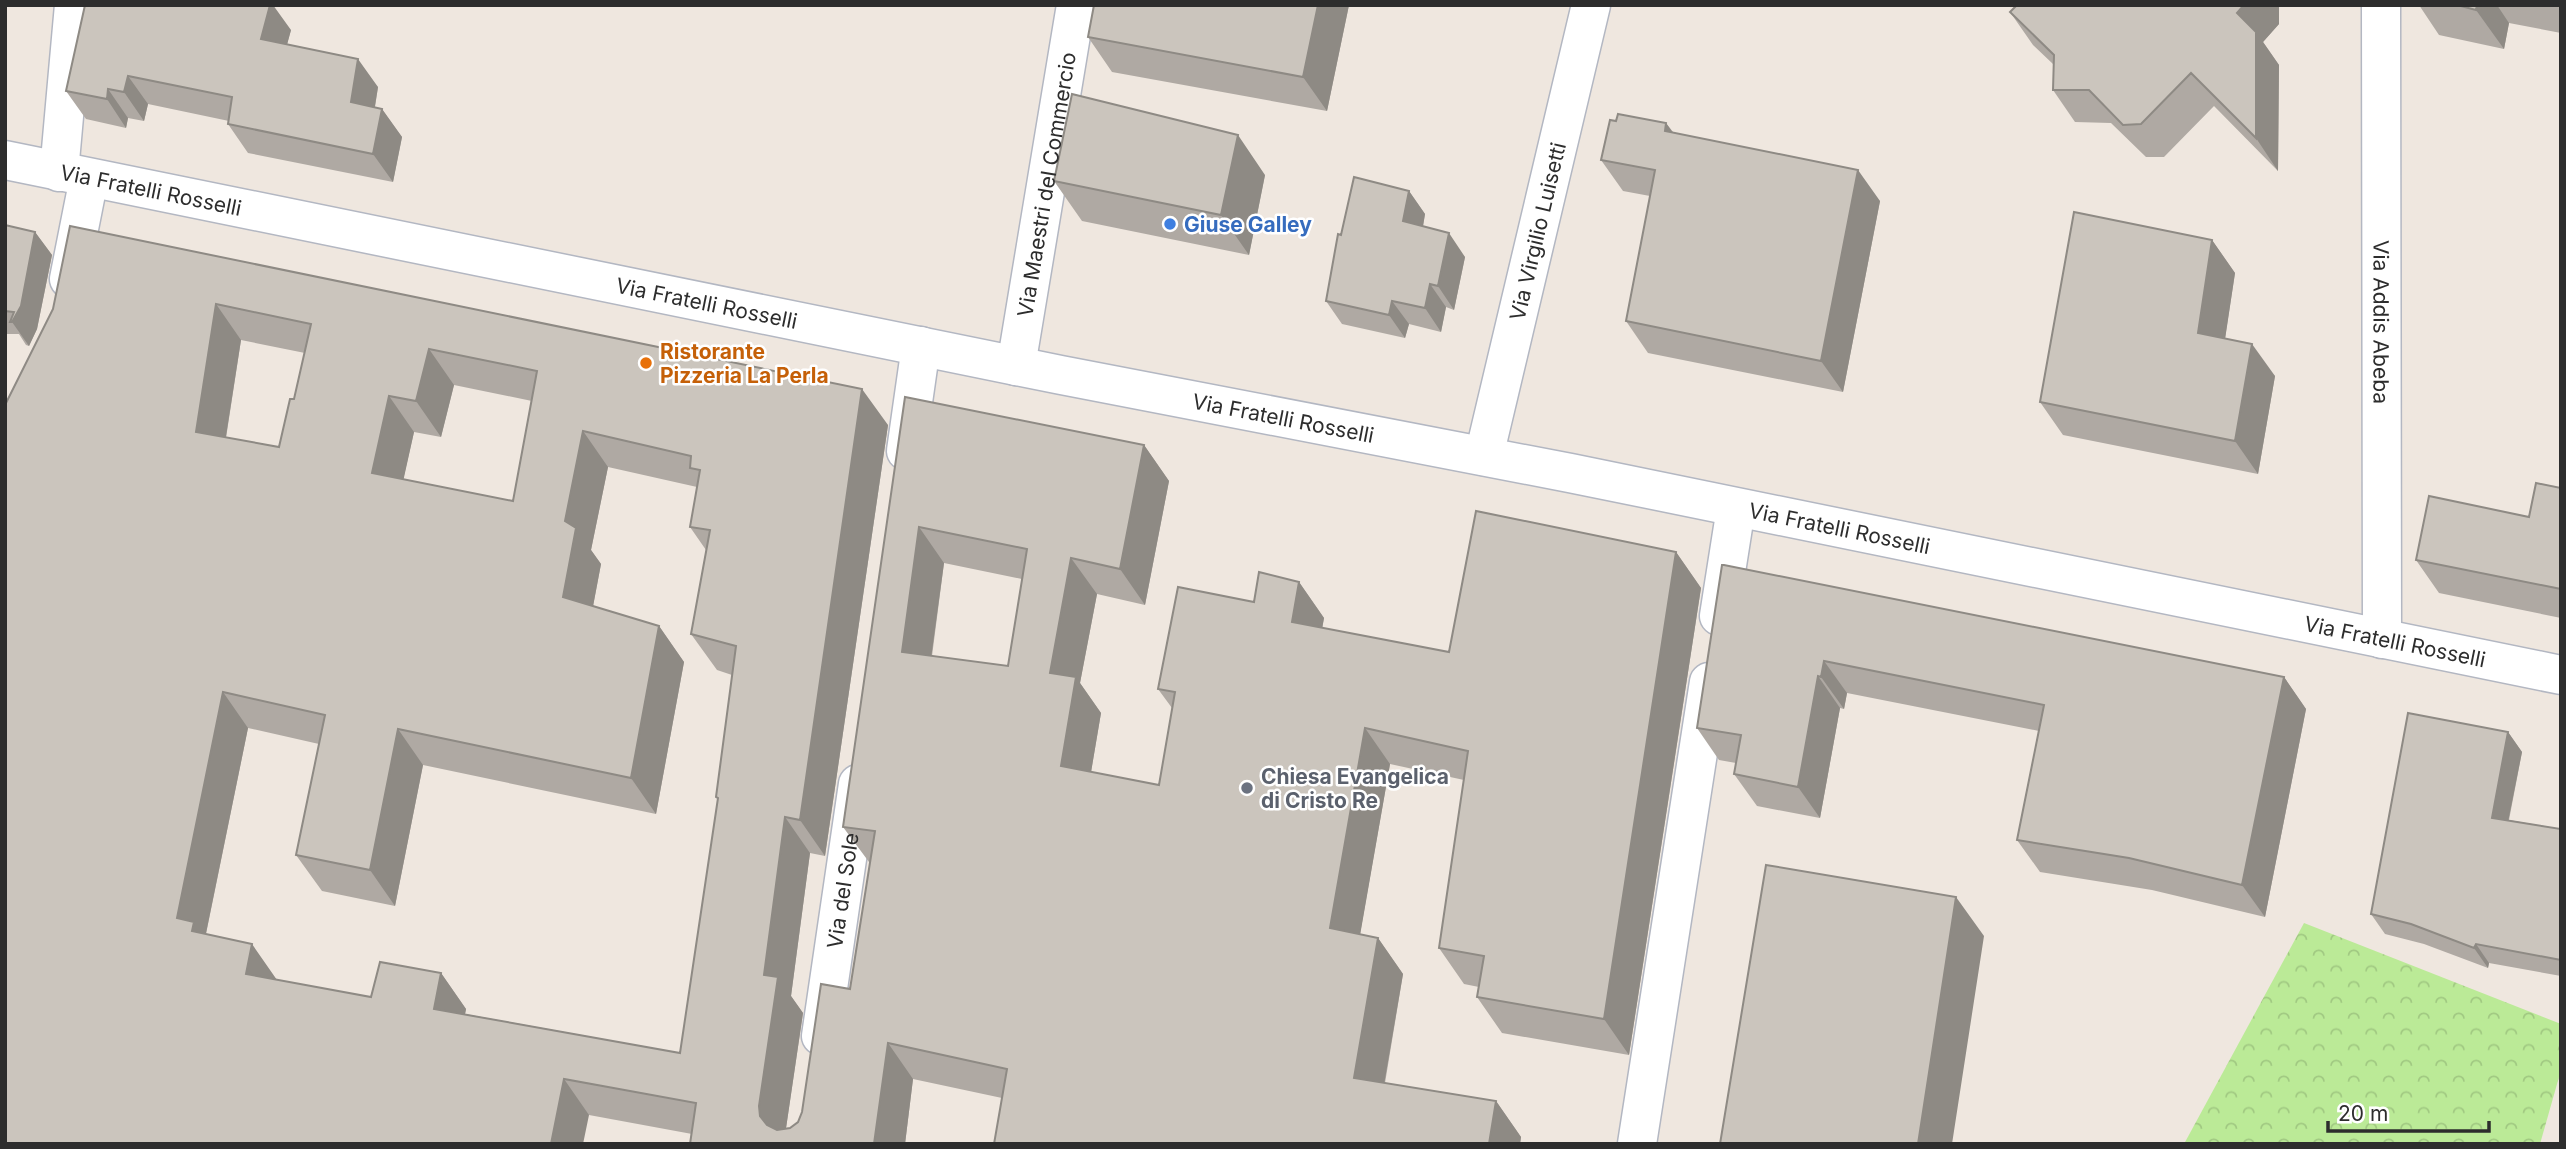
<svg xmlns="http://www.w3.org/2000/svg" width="2566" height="1149" font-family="Inter,sans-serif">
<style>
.forest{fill:url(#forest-crowns)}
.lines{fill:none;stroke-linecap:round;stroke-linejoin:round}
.minor-casing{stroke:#b3b7c2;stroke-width:41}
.minor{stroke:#fff;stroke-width:38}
.wall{fill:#afa9a3;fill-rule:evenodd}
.shaded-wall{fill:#8e8a84}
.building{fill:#cbc5bd;stroke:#8e8a84;stroke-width:2;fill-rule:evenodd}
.shop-dot{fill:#3f7fe0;stroke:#fff;stroke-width:2.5}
.food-dot{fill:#e8710a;stroke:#fff;stroke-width:2.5}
.worship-dot{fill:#6b7280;stroke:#fff;stroke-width:2.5}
.labels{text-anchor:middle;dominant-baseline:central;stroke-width:5;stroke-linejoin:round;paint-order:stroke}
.street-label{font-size:21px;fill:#2d2d2d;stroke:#fff}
.shop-label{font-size:21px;font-weight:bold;fill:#366cbe;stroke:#fff;text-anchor:start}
.food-label{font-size:21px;font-weight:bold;fill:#c56008;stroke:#fff;text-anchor:start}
.worship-label{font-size:21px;font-weight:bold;fill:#5b616d;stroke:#fff;text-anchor:start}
</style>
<defs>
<pattern id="forest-crowns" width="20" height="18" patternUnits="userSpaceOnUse" patternTransform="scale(1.75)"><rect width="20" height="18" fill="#bbea97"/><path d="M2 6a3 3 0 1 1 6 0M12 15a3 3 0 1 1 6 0" fill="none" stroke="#a1c982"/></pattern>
</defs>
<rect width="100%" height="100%" fill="#efe7df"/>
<!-- forest -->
<path class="forest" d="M2304,923l257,101v46l-21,74h-356z"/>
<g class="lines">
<defs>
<g id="minor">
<path id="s1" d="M2381,5l1,634"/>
<path id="s2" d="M5,160l1056,215 509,98 991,202"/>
<path d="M59,172l15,-167"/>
<path d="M69,279l20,-101"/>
<path id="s3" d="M1016,366l60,-361"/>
<path d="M906,451l15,-105"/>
<path id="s4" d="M1484,456l107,-451"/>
<path d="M1719,616l17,-108"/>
<path id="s5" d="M821,1036l37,-252"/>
<path d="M1637,1144l72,-462"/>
</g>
</defs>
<!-- minor casing -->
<use href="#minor" class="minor-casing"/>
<!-- minor -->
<use href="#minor" class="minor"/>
</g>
<!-- wall -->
<path class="wall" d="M1349,5l-22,106 -215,-39 -24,-35z
M2419,5h142v28l-52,-10 -5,26 -65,-14z
M2010,12l269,12 -16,18 16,23 -1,106 -64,-65 -50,51h-18l-35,-34 -36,-1 -22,-32v-26l-20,-19z
M291,30l-4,14 91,43 -3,20 7,2 20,28 -9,45 -145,-29 -20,-29 1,-3 -81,-17 -4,17 -16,-3 -2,10 -40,-9 -20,-28z
M1616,121l50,2 7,9 207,69 -37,191 -195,-39 -22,-32 24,-125 -27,-5 -22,-31z
M1265,175l-16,80 -167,-34 -28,-40z
M1409,191l16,23 -2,12 42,31 -11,53 -8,-3 -5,25 -32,-8 -4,14 -63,-14 -16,-23 15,-66z
M5,225l30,7 17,23 -15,74 -8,17 -3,-1 -7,-11h-14z
M70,226l818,199 -63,431 -15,-3 -19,143 12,17 -17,115h4l8,-6 4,-10 48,-123 20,-126 -1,-1 -26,-35 62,-430 239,48 25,36 -24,124 -48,-11 -17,89 21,30 -10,59 68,13 13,-77 -14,-19 96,-87 45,-20 25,36 -2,10 127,24 227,-100 25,36 -72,467 -127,-22 -25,-36 2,-10 -15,-3 -25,-36 25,-168 -74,-16 -30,170 18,4 25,36 -18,109 111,18 25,36 -1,7h-526l8,-46 -89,-19 -8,65 -213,-10 -103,-19 -584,29 48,-835zM241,340l64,13 -11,46 -15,48 -53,-9zM454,385l78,16 -19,100 -110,-21 11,-48 27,5zM608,467l89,20 -7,40 16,23 -15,84 26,36 15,5 -16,122 2,3 -38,253 -215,-39 1,-5 -25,-36 -70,24 -95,-17 -70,-46 42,-206 71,16 -23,111 26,36 73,15 28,-141 233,49 28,-152 -25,-36 -66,-20 8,-42 -10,-14zM944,563l78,16 -14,87 -76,-10z
M2212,240l23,33 -10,65 50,38 -17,98 -195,-39 -23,-33z
M2561,488v130l-122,-25 -23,-33 113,-43z
M1722,565l562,112 22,32 -41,208 -113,-27 -112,-18 -23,-32 22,-109 -192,-38 -3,16 -4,-1 -20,110 -63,-12 -23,-32 2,-11 -17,-3 -22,-32z
M2508,732l14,20 -13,68 52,9v147l-72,-13 -1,5 -64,-24 -39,-10 -14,-20z"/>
<!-- shaded-wall -->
<path class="shaded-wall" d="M270,5h3l18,25 -10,37 -20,-28z
M1318,5h31l-22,106 -24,-34z
M2244,5h35v19l-16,18 16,23 -1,106 -22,-33 -19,-125z
M2477,5h20l12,18 -5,26 -28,-39z
M358,59l20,28 -7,43 -20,-28z
M128,76l20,28 -4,17 -20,-29z
M108,89l20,29 -2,10 -19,-29z
M382,109l20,28 -9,45 -20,-28z
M1666,123l22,31 -23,-23z
M1238,135l27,40 -16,80 -28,-40z
M1858,170l22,31 -37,191 -22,-31z
M1409,191l16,23 -5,30 -17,-23z
M35,232l17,23 -15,74 -8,17 -17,-24z
M1449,233l16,24 -11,53 -16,-24z
M2212,240l23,33 -14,93 -23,-33z
M1430,284l16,23 -5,25 -16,-24z
M1392,301l17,23 -4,14 -16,-23z
M216,304l25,36 -20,128 -25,-36z
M2252,344l23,32 -17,98 -23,-33z
M429,349l25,36 -13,52 -25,-36z
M862,389l26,36 -63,431 -25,-36z
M389,396l25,36 -17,77 -25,-36z
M583,431l25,36 -17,83 10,14 -13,69 -25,-36 2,-76z
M1144,445l25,36 -24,124 -25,-36z
M919,527l25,36 -17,125 -25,-36z
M1676,552l25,36 -72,467 -25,-36z
M1071,558l26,36 -17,89 21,30 -15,89 -25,-36 -11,-93z
M1299,582l25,36 -7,40 -25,-36z
M659,626l25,36 -28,152 -25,-36z
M1824,661l23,32 -3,16 -23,-32z
M1818,676l22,32 -20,110 -22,-31z
M2284,677l22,32 -41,208 -23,-32z
M223,692l25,36 -43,210 14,20 -42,-40z
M1365,728l25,36 -35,200 -25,-36z
M398,729l25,36 -28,141 -25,-36z
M2508,732l14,20 -17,85 -13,-19z
M785,817l25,36 -19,143 12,17 -19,129 -4,2 -20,-28 -1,-10 5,-131z
M1956,897l28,39 -32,208h-34z
M1378,938l25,36 -24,140 -25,-36z
M252,944l25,36 -31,-6z
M2476,944l13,19 -1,5 -14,-20z
M441,973l25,36 -7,36 -25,-36z
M888,1043l25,36 -8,65h-31z
M564,1079l25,36 -6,29h-32z
M1496,1101l25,36 -1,7h-31z"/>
<!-- building -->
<path class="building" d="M85,5h185l-9,34 97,20 -7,43 31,7 -9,45 -145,-30 4,-27 -104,-21 -4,16 -16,-3 -1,10 -41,-8z
M1094,5h224l-15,72 -215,-40z
M2017,5h227l-7,8 19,19v106l-65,-65 -50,51 -18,1 -34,-35h-36l1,-35 -44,-43z
M2457,5h20l-1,5z
M1072,94l166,41 -17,80 -167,-34z
M1618,114l48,9 -1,8 193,39 -37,191 -195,-40 29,-151 -54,-10 9,-40 6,1z
M1354,177l55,14 -6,30 46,12 -11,53 -8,-2 -5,24 -33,-7 -3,14 -63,-14 12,-67 3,1z
M2074,212l138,28 -14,93 54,11 -17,97 -195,-39z
M5,225l30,7 -14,74 -9,16h-2l4,-10 -9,-1z
M70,226l792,163 -62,431 -15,-3 -21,158 14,2 -19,129 1,10 7,9 10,5 13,-2 8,-6 4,-10 19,-128 29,5 25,-158 -32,-4 62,-430 239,48 -24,124 -49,-11 -21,115 26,4 -15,89 98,19 16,-93 -17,-3 20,-102 76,15 5,-30 40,10 -7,40 157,30 27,-141 200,41 -72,467 -127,-22 7,-41 -45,-8 29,-197 -103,-23 -35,200 48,10 -24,140 142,23 -7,43h-495l13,-75 -119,-26 -14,101h-184l6,-41 -132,-24 -13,65h-546v-739l48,-96zM216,304l95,20 -17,75h-4l-11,48 -83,-15zM429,349l108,22 -24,130 -141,-28 17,-77 27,5zM583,431l108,25 -1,12 10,2 -10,57 20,3 -19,104 45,12 -20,151 2,1 -38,255 -246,-44 7,-36 -61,-11 -9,35 -125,-23 6,-30 -60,-13 2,-9 -17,-4 46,-226 102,23 -29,140 74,15 28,-141 233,49 28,-152 -96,-29 13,-69 -11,-7zM919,527l108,22 -19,117 -106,-14z
M2536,483l25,5v101l-145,-29 13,-64 100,21z
M1722,565h2l560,112 -42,208 -113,-27 -112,-18 27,-135 -220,-44 -3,16 -3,-1 -20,111 -64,-13 7,-39 -44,-7z
M2408,713l100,19 -16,86 69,11v131l-85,-16 -2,4 -63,-24 -40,-10z
M1766,865l190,32 -38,247h-198z"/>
<!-- markers -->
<circle class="shop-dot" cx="1170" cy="224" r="7"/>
<circle class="food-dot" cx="646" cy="363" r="7"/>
<circle class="worship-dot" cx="1247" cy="788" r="7"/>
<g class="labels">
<!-- street labels -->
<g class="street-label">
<text stroke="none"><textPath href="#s3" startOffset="184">Via Maestri del Commercio</textPath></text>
<text stroke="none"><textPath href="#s2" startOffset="149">Via Fratelli Rosselli</textPath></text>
<text stroke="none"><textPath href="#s4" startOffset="231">Via Virgilio Luisetti</textPath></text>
<text stroke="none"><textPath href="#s2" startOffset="716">Via Fratelli Rosselli</textPath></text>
<text stroke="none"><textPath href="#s1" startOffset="317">Via Addis Abeba</textPath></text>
<text stroke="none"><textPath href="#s2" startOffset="1304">Via Fratelli Rosselli</textPath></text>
<text stroke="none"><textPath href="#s2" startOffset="1871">Via Fratelli Rosselli</textPath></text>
<text stroke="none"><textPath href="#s2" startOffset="2438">Via Fratelli Rosselli</textPath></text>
<text stroke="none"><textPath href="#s5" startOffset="147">Via del Sole</textPath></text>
</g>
<!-- shop labels -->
<g class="shop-label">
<text x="1184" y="224">Giuse Galley</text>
</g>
<!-- food labels -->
<g class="food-label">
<text x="660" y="351">Ristorante<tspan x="660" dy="24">Pizzeria La Perla</tspan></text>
</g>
<!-- worship labels -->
<g class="worship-label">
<text x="1261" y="776">Chiesa Evangelica<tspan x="1261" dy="24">di Cristo Re</tspan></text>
</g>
</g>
<!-- border -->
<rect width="2566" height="1149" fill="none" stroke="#2d2d2d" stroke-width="14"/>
<!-- scale -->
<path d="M2328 1121v10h161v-10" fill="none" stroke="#2d2d2d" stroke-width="3.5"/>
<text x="2338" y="1121" font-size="21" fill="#2d2d2d" stroke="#ffffff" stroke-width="5" paint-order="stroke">20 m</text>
</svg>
